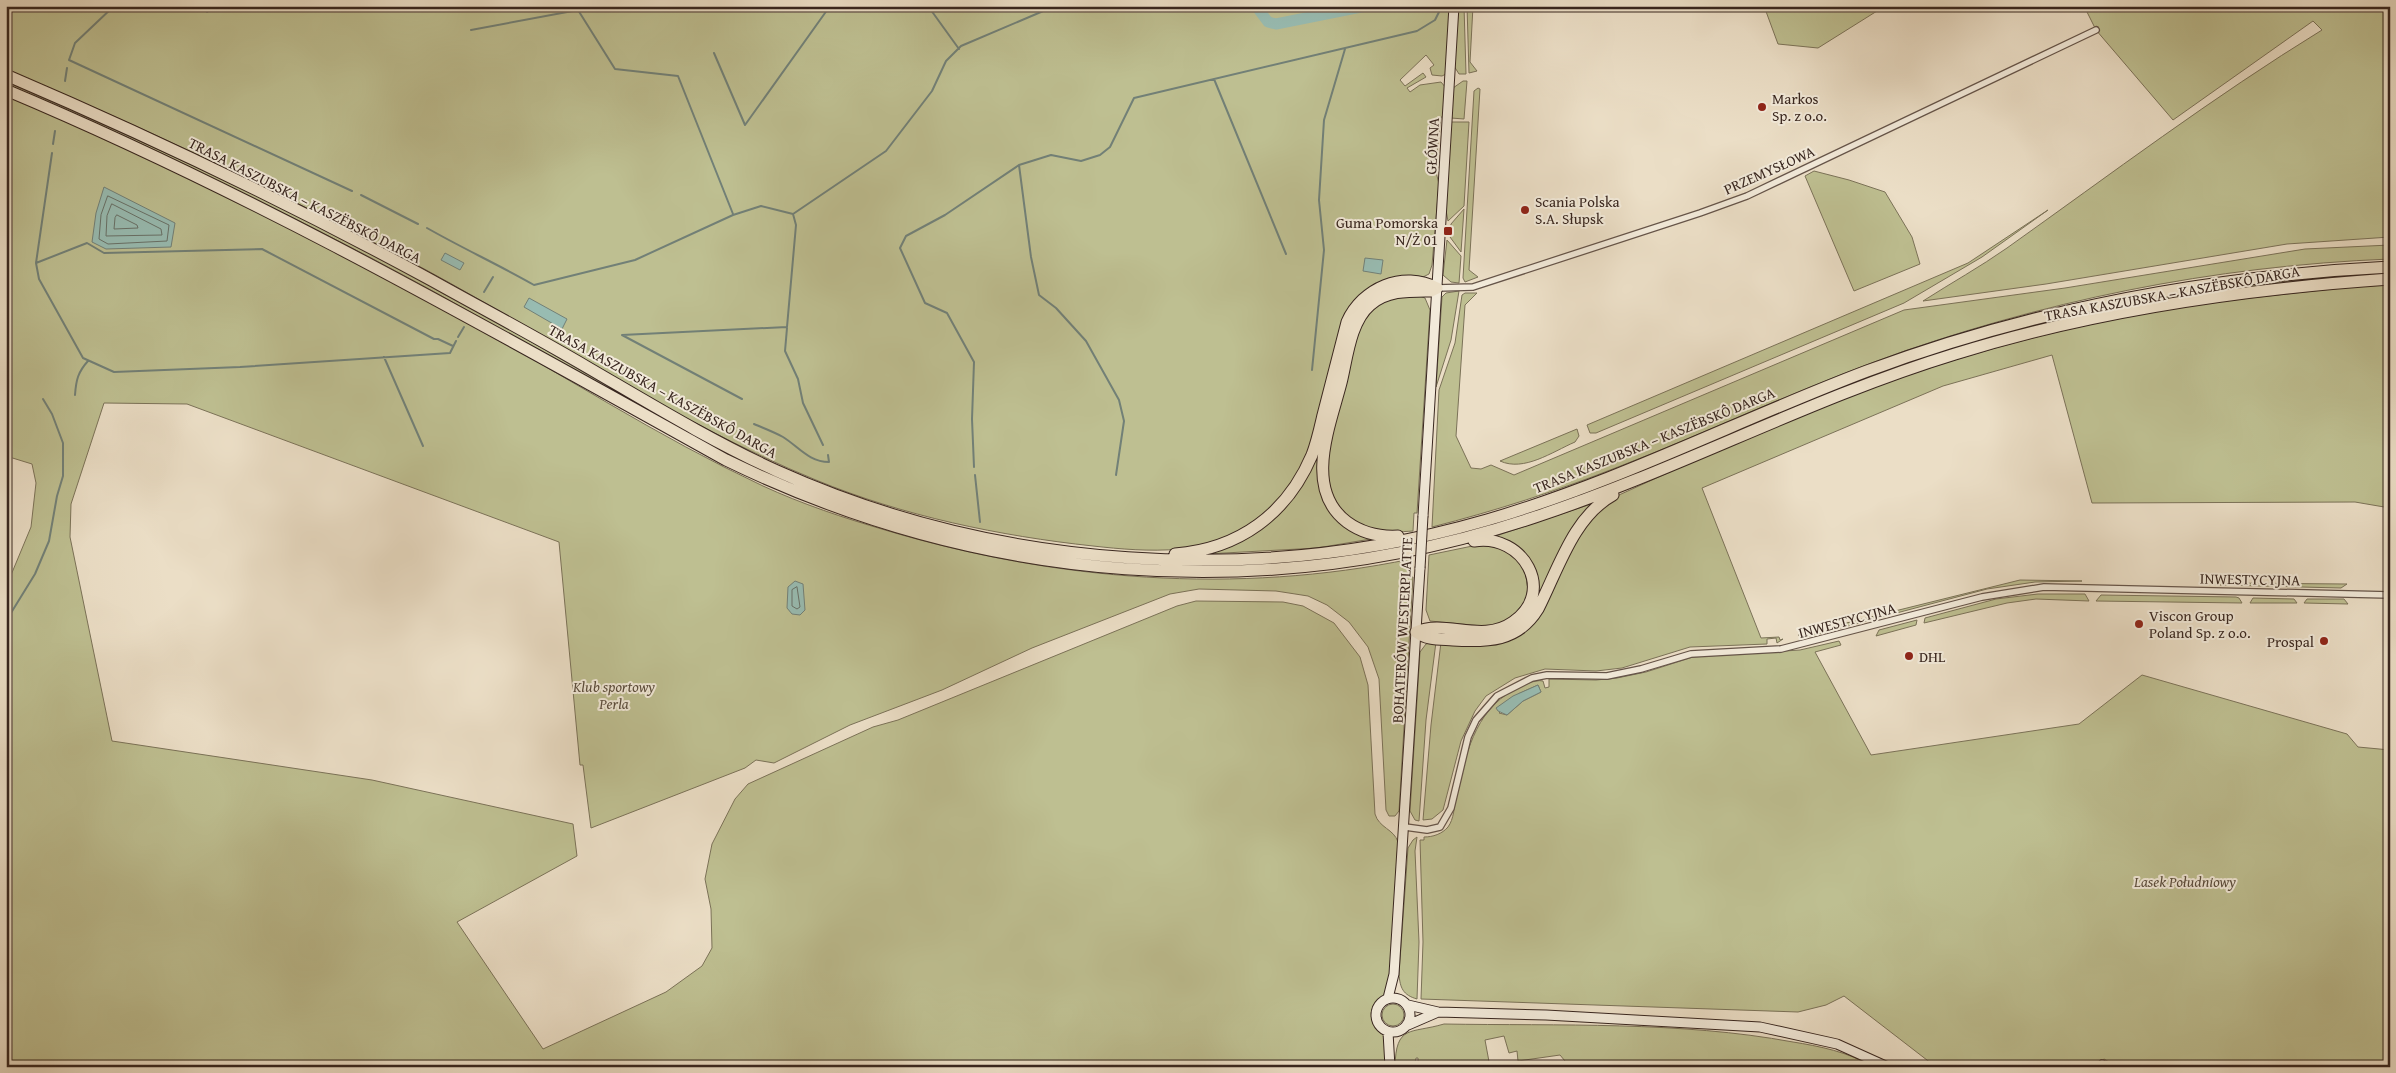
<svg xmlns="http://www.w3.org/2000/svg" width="2396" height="1073" font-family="'Gentium Book Plus',serif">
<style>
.green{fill:#bebf91;stroke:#7b7258;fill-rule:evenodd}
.water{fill:#98bcb2;stroke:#728077}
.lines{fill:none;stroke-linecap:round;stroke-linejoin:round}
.shore{stroke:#687168;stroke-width:1}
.stream{stroke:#728077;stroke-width:2}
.river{stroke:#98bcb2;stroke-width:11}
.street-casing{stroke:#655449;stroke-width:8}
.secondary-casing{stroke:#38261f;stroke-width:11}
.highway-casing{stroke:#38261f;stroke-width:13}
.street{stroke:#f2eada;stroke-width:5.5}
.secondary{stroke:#f2eada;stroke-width:9}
.highway{stroke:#ebdec6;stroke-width:11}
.secondary-bridge-casing{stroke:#38261f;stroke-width:11;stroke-linecap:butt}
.secondary-bridge{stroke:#f2eada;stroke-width:9}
.poi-dot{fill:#8f2418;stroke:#f2eada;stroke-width:2}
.labels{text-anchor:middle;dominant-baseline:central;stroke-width:4;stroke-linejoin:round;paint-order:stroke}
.poi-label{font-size:15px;fill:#38261f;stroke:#f2eada;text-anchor:start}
.street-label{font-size:15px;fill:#38261f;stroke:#f2eada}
.park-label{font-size:15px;font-style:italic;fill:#5a4c3c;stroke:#f2eada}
</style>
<rect width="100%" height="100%" fill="#ebdec6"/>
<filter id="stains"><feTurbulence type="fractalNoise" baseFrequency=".004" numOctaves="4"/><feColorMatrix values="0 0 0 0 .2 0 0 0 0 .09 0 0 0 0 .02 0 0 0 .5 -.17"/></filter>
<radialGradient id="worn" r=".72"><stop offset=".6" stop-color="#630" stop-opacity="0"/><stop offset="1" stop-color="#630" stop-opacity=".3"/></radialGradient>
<!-- green -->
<path class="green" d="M6,6h1444l-4,68 -4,2 -10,-1 -2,-7 4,-3 -8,-10 -26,25 5,6 18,-13 3,4 -19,11 3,4 10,-7 21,-3 5,6 -2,29h-3l-5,44 -3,-1 6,24 -7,81 -3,9 -6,3 -52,10c-15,41 -31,82 -46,123 -9,24 -18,53 -33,74 -9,12 -22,27 -34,36 -43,37 -112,32 -165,26 -93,-10 -190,-30 -277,-66 -147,-60 -278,-152 -418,-225 -128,-67 -258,-130 -392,-185z
M1457,6h7l2,68h-7l-5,-8z
M1467,6h6l-3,56 7,9 -8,2z
M1764,6h121l-67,42 -40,-4z
M2084,6h306v231l-103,7 -241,40 -123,17c28,-18 57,-34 84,-53 104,-74 206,-151 315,-218l-9,-9 -140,99 -77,-90z
M1463,81h4l-3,38 -13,-1 2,-30z
M6,82c140,61 279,123 413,196 113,61 222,133 339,189 198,96 439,121 654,75v5c-228,41 -443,21 -654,-77 -118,-54 -227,-126 -340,-187 -134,-73 -272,-137 -412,-197z
M1478,88l2,1 -11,181 9,7 -13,5 -2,-4 11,-187z
M6,95c56,25 112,49 167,75 96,45 190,96 284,146 102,56 201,121 306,170 39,18 81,32 122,44 170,51 352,65 526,29v18h2l-14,234 -4,5h-6l-3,-6 -7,-131 -11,-32 -19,-25 -22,-17 -19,-9 -32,-5 -77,-2 -29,5 -138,54 -90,42 -92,35 -76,38 -18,-3 -11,8 -154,60 -8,-63h-3l-21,-223 -372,-138 -83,-1 -33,101 -1,33 42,204 260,39 201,44 4,32 -120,66 86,127 123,-57 36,-26 10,-18 -1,-39 -6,-30 7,-35 23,-45 13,-15 125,-57 25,-7 279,-114 19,-5 87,1 20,4 31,17 26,34 8,28 7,129c4,14 19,15 23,28l-8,133 -6,20 -10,9 -3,9 2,11 10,11 4,17v15h-1381v-350l4,-3 1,-6 -5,-4v-117l25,-60 5,-44 -4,-19 -26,-8z
M1451,122h18l-5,84 -16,15 -3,-16z
M1814,171l35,9 36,12 27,45 8,27 -66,27 -49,-115z
M1464,209l-3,43 -11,-15 1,-13z
M2048,210l-66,47 -78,46 -308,130h-6l-3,-8 381,-162z
M1447,240l14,16 -2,27 -8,-1 -8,-7z
M2390,245v14c-177,7 -350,42 -516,103 -87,32 -170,72 -256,105 -61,24 -123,44 -186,60l7,-137 16,-47 7,-48 3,-2h12l-12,12 -9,131 15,32 10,1 10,-4 23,10 390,-165 161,-22 240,-39z
M2390,271v3l-113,9 -133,20 -281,78 -2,-3c131,-48 269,-83 408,-98 40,-4 81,-6 121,-9z
M2390,285v223l-35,-6 -263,1 -40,-148 -109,31 -241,102 59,150 18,-1 1,3 3,-1 -6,4 -1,-5 -9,1v5l-77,3 -68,21 -26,3 -51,-2 -30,9 -29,18 -11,15 -14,30 -18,69 -11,9 -9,1 8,-95 10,-83 74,-4c25,-41 63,-119 104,-143 94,-43 190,-85 287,-119 121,-42 244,-68 371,-81 38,-4 75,-9 113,-10z
M1395,289l-43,40 -30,162 49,48 -54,9 -111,6 90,-62 53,-166z
M1459,291l-8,49 -15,47 6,-90 4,-4z
M1417,295l8,3 5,12 -13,203h-3l-1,18c-26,2 -48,2 -67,-17 -35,-34 -11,-89 -1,-129 6,-25 9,-59 29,-78 11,-10 28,-10 43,-12z
M1837,387l1,4 -267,110 -141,41v-4z
M1577,429l2,7 -4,6c-23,10 -51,30 -75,19z
M1594,503l-67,117 -12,5 21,-46 -43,-42z
M1482,544l28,7 16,21 2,19 -2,9 -12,16 -21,11 -63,-6 -4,-11 3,-55z
M2216,577h8v6l123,1 -6,4 -121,-3z
M2020,580l62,1 -47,1 -48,7 -181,48 -8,-2z
M2038,594h47l4,7 -53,-2 -29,4 -83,20 1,-5 71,-19z
M2101,595l135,2 3,1 3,5 -146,-2z
M2253,598l41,1 3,4h-47z
M2307,599h37l4,5 -44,-1z
M1917,620l-1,5 -40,11 3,-6z
M1839,641l2,4 -26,7 56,103 208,-31 63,-49 205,59 11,13 32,3v317h-272l-14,-8 -10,8h-158l-92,-71 -18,9 -28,7 -377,-13 2,-57 -3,-102h4v-3c9,0 18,-3 24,-10 6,-8 6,-20 8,-29 9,-41 18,-87 58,-108 9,-4 20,-11 29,-9l2,7 4,-1v-8l47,1 21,-2 29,-6 47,-15 107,-7zM1538,685l3,7 -18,9 -16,14 -8,-2 19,-19z
M1436,642l-10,78 -7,101 -4,-1 -5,-9 10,-159 6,-8z
M1417,837l-2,14 4,91 -2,57c-14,-4 -17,-11 -18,-25l9,-126 5,-8z
M1382 1015a11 11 0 1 1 22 0a11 11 0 1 1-22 0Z
M1444,1024c116,2 235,-3 349,18 25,4 57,10 79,25h-36l-5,-5 -5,5h-256l-10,-12 -42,6 -1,-10 -8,2 -5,-17 -19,4 5,27h-72v-9h-2l-1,9h-20c1,-43 15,-33 49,-43z"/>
<!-- water -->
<path class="water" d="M104,187l71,36 -4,24 -65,2 -14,-7 4,-29z
M445,253l19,10 -4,7 -19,-10z
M1365,258l18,2 -2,14 -18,-3z
M529,298l38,21 -5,10 -38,-22z
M795,581l8,3 2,26 -5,5 -8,-1 -5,-6 1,-21z
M1538,685l3,7 -18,9 -16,14 -9,-4 -2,-3 17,-12z"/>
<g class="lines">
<!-- shore -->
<path class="shore" d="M108,196l61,29 -2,16 -59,3 -9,-5 2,-24z
M112,204l49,25 1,6 -56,1 1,-20z
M117,215l20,10 1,3 -24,1 1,-11z
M797,587l3,20 -3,2 -5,-3v-16z"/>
<!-- stream -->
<path class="stream" d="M928,6l31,43
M207,12l8,-6
M471,30l107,-20 37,59 63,7 55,138
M714,53l31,72 85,-119
M69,60l283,131
M69,60l6,-17 39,-37
M1214,79l72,175
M65,81l2,-13
M53,144l2,-13
M52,153l-16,110 3,16 44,79 31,14 126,-5 210,-14 6,-12
M361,195l57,29
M427,228c35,20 72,37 107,57l101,-25 98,-45 28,-9 32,8 93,-63 46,-60 14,-30 15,-15 94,-40
M36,263l51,-20 17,10 158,-4 172,90h4l15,7
M484,292l9,-15
M787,328l-2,23 13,28 5,24 20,42
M458,337l6,-10
M384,357l39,89
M1312,370l12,-120 -5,-50 5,-80 21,-71
M75,395c1,-15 3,-23 13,-34
M742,399l-120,-64 165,-8 9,-102 -3,-11
M754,424c9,4 20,8 29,13 16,10 26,25 46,25l-1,-7
M974,467l-2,-48 2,-57 -27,-49 -22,-10 -25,-55 6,-12 39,-21 74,-50
M975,475l5,47
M1116,475l8,-54 -5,-21 -33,-59 -30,-33 -17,-13 -8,-38 -12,-92 32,-10 30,6 19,-6 10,-8 24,-49 283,-67 18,-11 7,-14
M6,621l29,-47 14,-33 8,-45 6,-20v-33l-11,-29 -9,-15"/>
<!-- river -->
<path class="river" d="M1256,6l12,16 8,2 90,-18"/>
<defs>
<path id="street" d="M1437,288l36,-1 227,-74 47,-17 349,-166
M1405,827l22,3 13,-3 11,-19 17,-71 8,-17 21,-24 35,-18 15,-3 60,1 34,-7 50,-15 90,-5 201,-52 62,-10 346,8
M2098,1067l4,-4 8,4"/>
<path id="secondary" d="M1423,516l31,-510
M1376 1015a17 17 0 1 1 34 0a17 17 0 1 1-34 0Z
M1388,998l6,-24 26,-406
M1408,1005l30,7 108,3 214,12 77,17 51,23
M1408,1025l30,-13
M1388,1032l2,35"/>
<path id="highway" d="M6,75c145,62 287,130 425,205 52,29 105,57 156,87 62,36 124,74 190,104 220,99 479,116 710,49 131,-38 253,-101 380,-149 169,-63 343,-95 523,-104
M6,90c250,105 484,239 720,370 255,124 540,147 809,57 143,-47 276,-119 420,-163 140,-44 289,-65 435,-75
M1398,536c-18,1 -36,-3 -51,-14 -44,-33 -17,-96 -6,-139 6,-24 9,-61 29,-78 17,-15 39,-14 61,-14l6,-3
M1175,554c64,-5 112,-40 137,-99 5,-13 8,-27 11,-40 8,-31 16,-62 24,-93 15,-34 56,-52 90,-34
M1416,632c11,8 23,7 37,8 34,2 65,2 85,-31 20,-39 35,-92 75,-114
M1416,632c30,-13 66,12 97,-10 44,-30 10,-89 -39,-81"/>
</defs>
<!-- street casing -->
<use href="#street" class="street-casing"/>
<!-- secondary casing -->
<use href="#secondary" class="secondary-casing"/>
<!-- highway casing -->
<use href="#highway" class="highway-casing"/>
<!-- street -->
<use href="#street" class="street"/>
<!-- secondary -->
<use href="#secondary" class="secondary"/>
<!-- highway -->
<use href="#highway" class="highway"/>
<defs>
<path id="secondary-bridge" d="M1420,568l3,-52"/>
</defs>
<!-- secondary-bridge casing -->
<use href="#secondary-bridge" class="secondary-bridge-casing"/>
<!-- secondary-bridge -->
<use href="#secondary-bridge" class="secondary-bridge"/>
</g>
<!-- markers -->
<g class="poi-dot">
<circle cx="1762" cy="107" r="5"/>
<circle cx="1525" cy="210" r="5"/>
<rect x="1443" y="226" width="10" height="10" rx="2.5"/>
<circle cx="2139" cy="624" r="5"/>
<circle cx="2324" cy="641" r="5"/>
<circle cx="1909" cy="656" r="5"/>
</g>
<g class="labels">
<!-- poi labels -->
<g class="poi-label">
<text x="1772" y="98">Markos<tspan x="1772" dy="17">Sp. z o.o.</tspan></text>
<text x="1535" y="201">Scania Polska<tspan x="1535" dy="17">S.A. Słupsk</tspan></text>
<text x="1438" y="222" text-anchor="end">Guma Pomorska<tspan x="1438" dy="17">N/Ż 01</tspan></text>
<text x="2149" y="615">Viscon Group<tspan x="2149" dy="17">Poland Sp. z o.o.</tspan></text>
<text x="2314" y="641" text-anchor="end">Prospal</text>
<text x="1919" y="656">DHL</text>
</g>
<!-- street labels -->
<g class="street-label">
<text transform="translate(1432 146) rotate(-87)">GŁÓWNA</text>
<text transform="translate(1769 170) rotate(-24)">PRZEMYSŁOWA</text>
<text transform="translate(305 200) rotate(27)">TRASA KASZUBSKA – KASZËBSKÔ DARGA</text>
<text transform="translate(2172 293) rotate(-10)">TRASA KASZUBSKA – KASZËBSKÔ DARGA</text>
<text transform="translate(663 391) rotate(29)">TRASA KASZUBSKA – KASZËBSKÔ DARGA</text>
<text transform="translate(1654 440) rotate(-22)">TRASA KASZUBSKA – KASZËBSKÔ DARGA</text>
<text transform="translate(2250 579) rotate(1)">INWESTYCYJNA</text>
<text transform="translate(1847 620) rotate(-15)">INWESTYCYJNA</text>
<text transform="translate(1402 630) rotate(-87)">BOHATERÓW WESTERPLATTE</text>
</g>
<!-- park labels -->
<g class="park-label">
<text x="614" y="686">Klub sportowy<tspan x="614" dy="17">Perla</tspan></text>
<text x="2185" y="881">Lasek Południowy</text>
</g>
</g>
<!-- margin -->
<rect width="2396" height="1073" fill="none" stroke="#ebdec6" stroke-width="25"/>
<rect x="8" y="8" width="2381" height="1058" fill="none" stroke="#38261f" stroke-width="2.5"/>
<rect x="12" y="12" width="2371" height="1048" fill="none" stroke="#38261f"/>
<rect width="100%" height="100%" filter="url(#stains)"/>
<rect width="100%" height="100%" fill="url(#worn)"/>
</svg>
